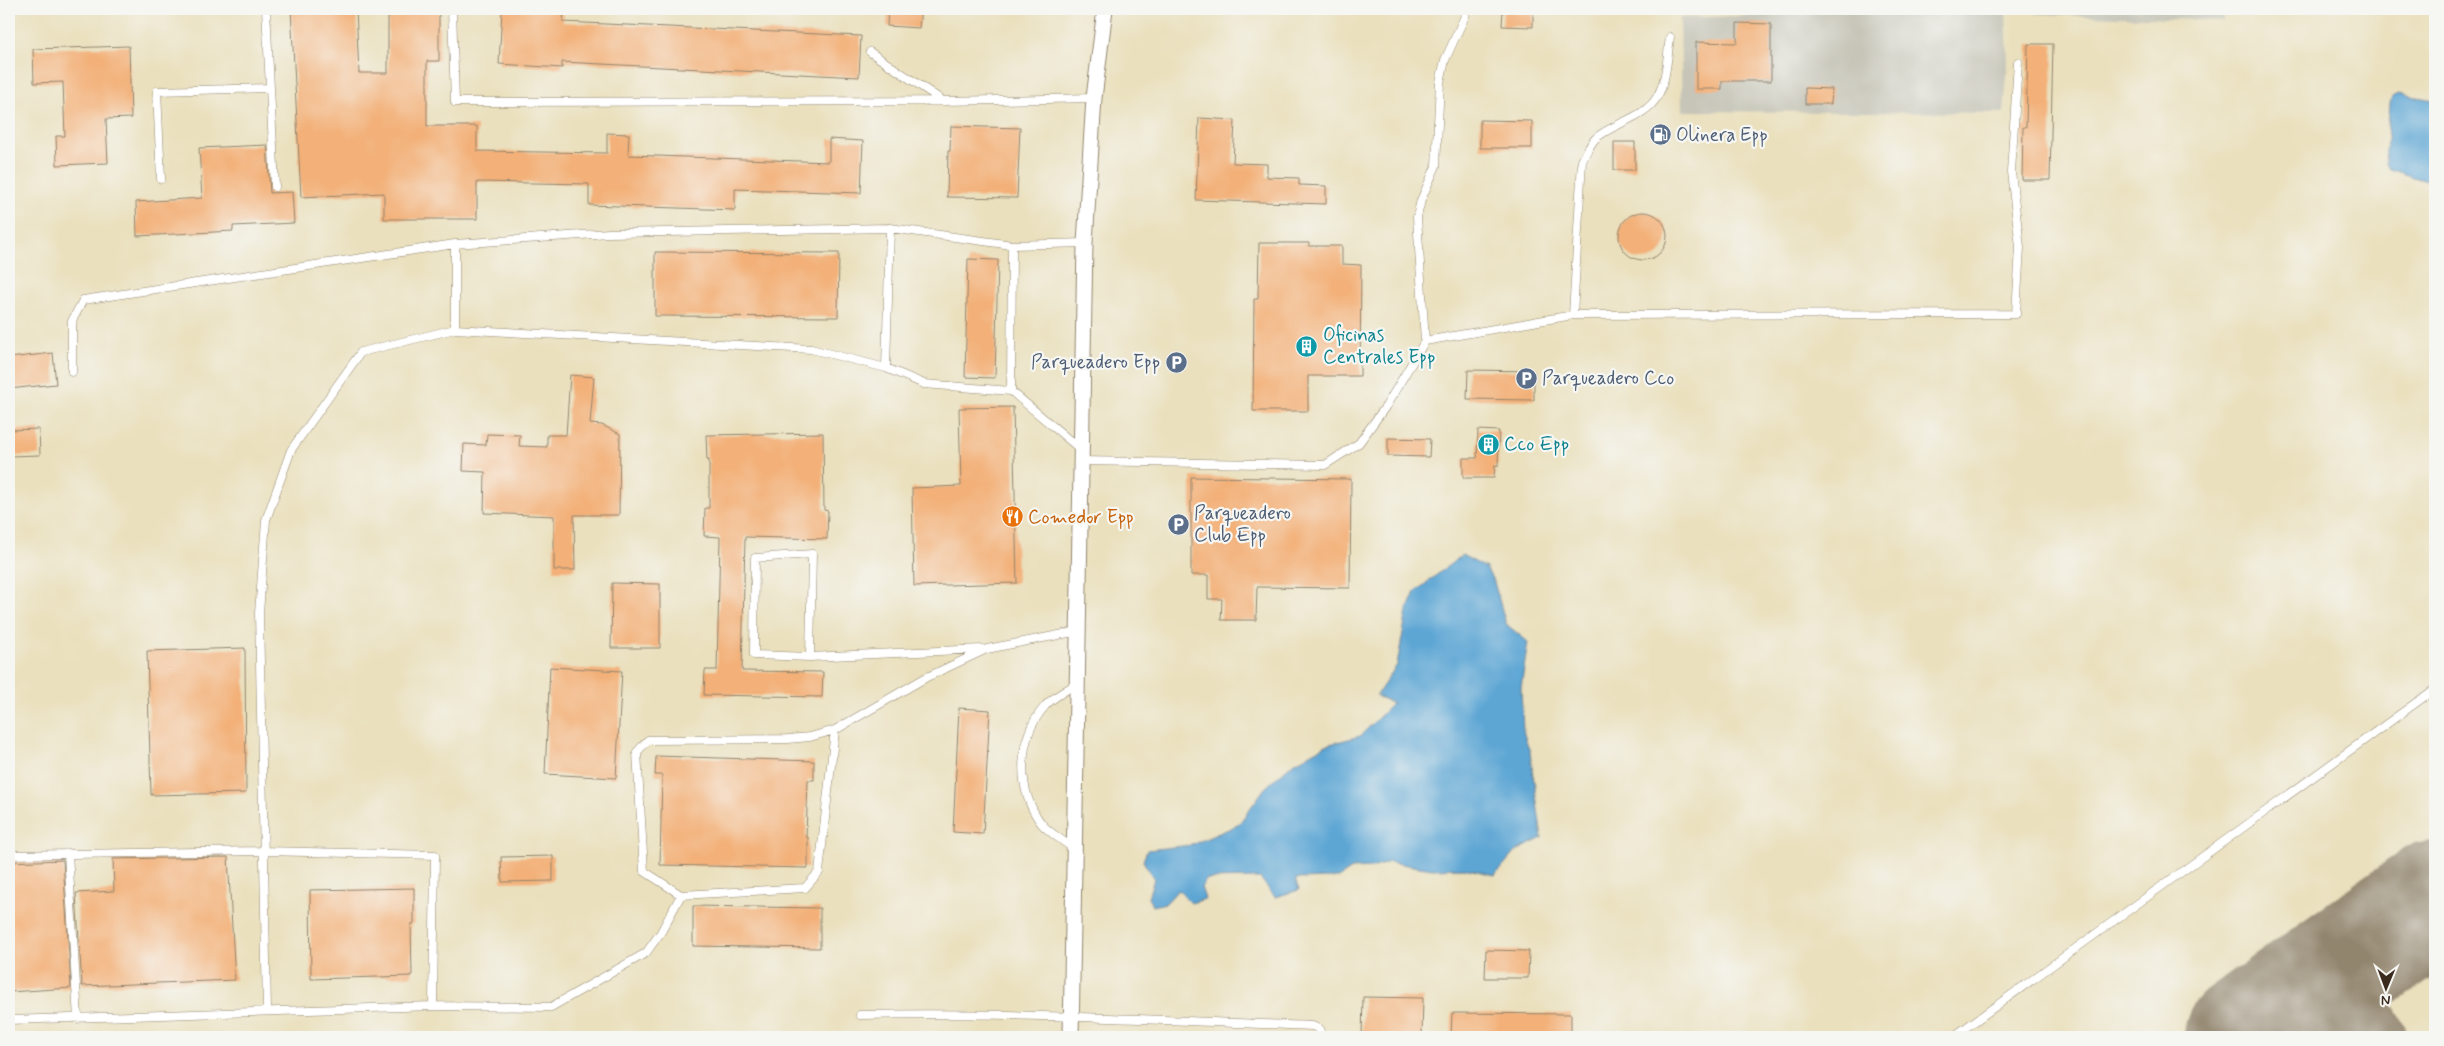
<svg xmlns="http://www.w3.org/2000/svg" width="2444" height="1046" font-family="Mynerve,sans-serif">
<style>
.industrial{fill:#c6c5b8}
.water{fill:#5da6d4;stroke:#4c6879}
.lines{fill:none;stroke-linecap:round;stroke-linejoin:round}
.taxiway{stroke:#92856e;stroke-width:49}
.runway{stroke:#92856e;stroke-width:122}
.building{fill:#f3b078}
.lane-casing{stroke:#92856e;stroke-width:9}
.street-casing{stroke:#92856e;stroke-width:17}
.lane{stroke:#fff;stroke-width:8}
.street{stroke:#fff;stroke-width:15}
.labels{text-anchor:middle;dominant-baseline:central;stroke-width:4.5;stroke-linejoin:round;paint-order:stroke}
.service-label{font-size:19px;fill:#4e5e75;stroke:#f6f6f2;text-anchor:start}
.culture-label{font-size:19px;fill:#0d838f;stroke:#f6f6f2;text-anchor:start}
.food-label{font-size:19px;fill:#c56008;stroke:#f6f6f2;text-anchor:start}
</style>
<rect width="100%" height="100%" fill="#f6f6f2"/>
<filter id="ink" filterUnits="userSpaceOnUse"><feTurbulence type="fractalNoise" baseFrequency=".02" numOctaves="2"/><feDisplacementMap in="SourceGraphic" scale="10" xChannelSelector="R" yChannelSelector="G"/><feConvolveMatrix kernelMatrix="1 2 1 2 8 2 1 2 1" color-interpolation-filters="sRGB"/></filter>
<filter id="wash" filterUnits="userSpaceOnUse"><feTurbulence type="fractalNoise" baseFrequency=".0096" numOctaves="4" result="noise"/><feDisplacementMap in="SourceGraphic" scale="20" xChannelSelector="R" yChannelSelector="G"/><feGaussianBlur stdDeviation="1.12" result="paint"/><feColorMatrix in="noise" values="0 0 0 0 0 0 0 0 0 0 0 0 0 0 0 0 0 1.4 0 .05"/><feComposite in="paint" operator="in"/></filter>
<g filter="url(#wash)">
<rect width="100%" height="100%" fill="#eae0bd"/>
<!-- industrial -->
<path class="industrial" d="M1778,9h228l2,52 -4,52 -322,-2 -2,-93 97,-3z
M2036,9h187v12l-187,-7z"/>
<!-- water -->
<path class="water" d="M2399,94l36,6v84l-46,-15 -4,-5 5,-61 2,-6z
M1462,555l24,13 8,14 12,42 22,18 -7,46 2,43 7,21 12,86 -27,14 -20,23 -32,-7 -31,1 -43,-7 -17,6 -20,1 -14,9 -43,1 4,11 -24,7 -15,-19 -53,1 -6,8 4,12 -14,4 -13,-13 -12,13 -14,3 -4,-9 6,-18 -11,-18 4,-11 44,-5 47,-20 27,-37 27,-24 34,-19 34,-9 33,-33 -17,-7 21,-31 10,-54 8,-19z"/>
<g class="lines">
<!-- taxiway -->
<path class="taxiway" d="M2342,968l41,69"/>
<!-- runway -->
<path class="runway" d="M2245,1037l190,-136"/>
</g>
<g id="blocks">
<!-- building -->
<path class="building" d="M291,9h65l3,64h29v-64h51v52h-12v65h50v25l130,2v-20l22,1 -1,21 201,7v-23l34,2 -2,52 -126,-4v21l-146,-5v-21l-112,-2v37h-93v-26l-83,4z
M502,9h62l-1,13 298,14 -2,41 -297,-15v6l-63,-4z
M888,9h33l-2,19 -32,-2z
M1503,10l30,1v16l-31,-1z
M1737,23l34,1v57h-49v8h-26v-47l41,1z
M2028,44h25l-3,136h-28l1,-53h3z
M129,46l2,72 -25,1 2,44 -51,2 -1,-29h9l-2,-54 -29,1 -1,-34z
M1805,88l27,1 -1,15h-26z
M1199,118l36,2 -2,43 34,1v13l32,1v7l27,1v18l-130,-4z
M1480,120l52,1v27h-52z
M951,126l69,2 -3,70 -70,-1 1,-46h2z
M1614,142h21v28h-21z
M267,145l3,48 22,-1 2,31 -61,3v5l-96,5 -1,-34 66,-4 -3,-50z
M1619 236a24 24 0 1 1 48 0a24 24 0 1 1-48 0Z
M1259,243h50v3h33v18l19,1 -1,111h-52v35h-55l1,-112h4z
M655,252l184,1 -1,64 -183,-1z
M968,259l30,1 -3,118 -30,-1z
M53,353l3,31 -47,5v-31z
M1468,370l66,1v29l-67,-1z
M570,375l24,2 -4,47 12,1 18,9 -1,81h-45l1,55h-21v-54l-70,-3 1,-41 -22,-1 1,-27 22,1 1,-11 33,1 -1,11 28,1v-12h19z
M1013,407l4,176 -103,3 -2,-98 49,-2 -2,-78z
M39,429l1,26 -31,1v-26z
M1478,430l21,1 -1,35 -3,-1 -1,13h-31v-20h14z
M823,433l1,77 4,1 -1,28 -82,-2 -3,134 81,1 -1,25 -118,-2 1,-25h12l3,-133 -16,-1 1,-28h4v-48h-2l-1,-25z
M1388,438l42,1 -1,18 -41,-1z
M1191,477l160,2 -1,109 -93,-1 -1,33h-35l1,-21h-14v-24h-17z
M612,583l48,1v64h-49z
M245,648l1,145 -95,2 -4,-144z
M550,667l72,4 -6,107 -71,-4z
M959,708l31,2 -7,124 -30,-2z
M656,756l158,5v19h-6l-2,57h2v31l-148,-3 2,-90h-7z
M553,856v25l-51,1 -1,-25z
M228,857l7,123 -153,6 -6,-93 38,-2 -1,-32z
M63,860l8,128 -62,4v-130z
M414,888v36h-3l1,52 -101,3 -1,-89z
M693,906l127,2v40l-127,-2z
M1486,950l43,1 -1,27h-43z
M1363,997l60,1 -1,39h-60z
M1452,1013l119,1v23h-120z"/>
</g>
</g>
<g filter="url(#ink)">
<use href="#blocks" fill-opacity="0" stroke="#92856e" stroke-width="1"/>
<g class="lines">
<defs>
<path id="lane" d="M266,9l9,178
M452,9l3,93 488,-1 151,-3
M870,52l73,49
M161,179l-4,-88 113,-3
M1573,315l9,-154c4,-8 8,-17 14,-23 17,-15 49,-20 61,-41 10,-17 10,-40 13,-60
M1425,341l-8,-124 4,-17 15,-34 4,-84 5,-22 20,-44
M886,368l4,-140
M72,372v-51l11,-21 372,-56
M1011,391l1,-146
M1080,449l-69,-58 -87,-7 -38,-16 -75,-19 -356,-20v-85l154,-11 281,-5 122,17 73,-2
M1080,461l245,4 34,-22 27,-37 39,-65 148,-26 443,-1 4,-67 -9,-75 7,-110
M810,657l2,-103 -57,4 -1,97 56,2 172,-8
M835,730l-16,142 -14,16 -124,7 -37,-24 -7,-119 11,-12 140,-1 22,-2 25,-7 90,-52 62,-29 92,-18
M1074,849c-10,-8 -25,-16 -33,-26 -25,-34 -24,-86 5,-118 9,-9 20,-15 32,-22
M68,853l10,166
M9,855l255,-4 171,4 -2,151
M267,1010l-8,-397 7,-93 25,-70 70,-98 94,-23
M860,1015c151,-3 302,5 452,11l8,3 2,8
M9,1020l424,-14 118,1 95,-54 15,-21 20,-37
M1953,1037l482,-348"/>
<path id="street" d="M1071,1037l14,-794 9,-145 11,-89"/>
</defs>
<!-- lane casing -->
<use href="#lane" class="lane-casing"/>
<!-- street casing -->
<use href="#street" class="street-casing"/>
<!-- lane -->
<use href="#lane" class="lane"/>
<!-- street -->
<use href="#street" class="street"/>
</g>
</g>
<!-- icons -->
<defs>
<symbol id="fuel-disc" viewBox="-11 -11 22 22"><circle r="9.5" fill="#5c6f8a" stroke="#f6f6f2"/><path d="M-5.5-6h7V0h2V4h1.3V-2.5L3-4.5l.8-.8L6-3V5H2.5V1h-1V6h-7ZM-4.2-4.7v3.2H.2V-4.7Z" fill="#fff"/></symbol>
<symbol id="building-disc" viewBox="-11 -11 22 22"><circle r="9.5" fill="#0f9aa8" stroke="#f6f6f2"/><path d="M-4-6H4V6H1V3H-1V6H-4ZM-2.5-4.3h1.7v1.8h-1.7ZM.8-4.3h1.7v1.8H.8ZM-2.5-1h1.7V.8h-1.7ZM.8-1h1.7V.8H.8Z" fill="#fff"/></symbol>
<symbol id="parking-disc" viewBox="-11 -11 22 22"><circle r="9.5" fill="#5c6f8a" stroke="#f6f6f2"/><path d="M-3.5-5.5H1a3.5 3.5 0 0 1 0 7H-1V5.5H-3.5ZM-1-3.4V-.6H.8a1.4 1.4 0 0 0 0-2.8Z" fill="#fff"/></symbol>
<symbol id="restaurant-disc" viewBox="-11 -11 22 22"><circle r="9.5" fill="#e8710a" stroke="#f6f6f2"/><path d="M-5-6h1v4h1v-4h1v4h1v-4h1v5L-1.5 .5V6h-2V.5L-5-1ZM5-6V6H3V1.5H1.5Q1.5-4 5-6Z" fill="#fff"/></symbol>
</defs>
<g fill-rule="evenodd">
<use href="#fuel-disc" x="1648" y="122" width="25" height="25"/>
<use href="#building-disc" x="1294" y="334" width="25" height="25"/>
<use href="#parking-disc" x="1164" y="350" width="25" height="25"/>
<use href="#parking-disc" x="1514" y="366" width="25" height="25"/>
<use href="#building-disc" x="1476" y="432" width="25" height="25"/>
<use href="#restaurant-disc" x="1000" y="504" width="25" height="25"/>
<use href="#parking-disc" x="1166" y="512" width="25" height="25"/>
</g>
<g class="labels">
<!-- service labels -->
<g class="service-label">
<text x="1676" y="135">Olinera Epp</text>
<text x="1160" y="362" text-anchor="end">Parqueadero Epp</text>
<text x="1542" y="378">Parqueadero Cco</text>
<text x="1194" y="513">Parqueadero<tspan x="1194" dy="22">Club Epp</tspan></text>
</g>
<!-- culture labels -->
<g class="culture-label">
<text x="1323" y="335">Oficinas<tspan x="1323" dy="22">Centrales Epp</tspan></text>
<text x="1504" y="444">Cco Epp</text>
</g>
<!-- food labels -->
<g class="food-label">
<text x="1028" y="517">Comedor Epp</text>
</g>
</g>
<!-- margin -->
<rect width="2444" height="1046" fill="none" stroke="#f6f6f2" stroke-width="30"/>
<!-- north arrow -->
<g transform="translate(2386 988) rotate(181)" stroke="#f6f6f2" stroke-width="4" paint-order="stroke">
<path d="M0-4L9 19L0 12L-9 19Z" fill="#3b2a1e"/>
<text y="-8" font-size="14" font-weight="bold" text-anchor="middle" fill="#3b2a1e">N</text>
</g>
</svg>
